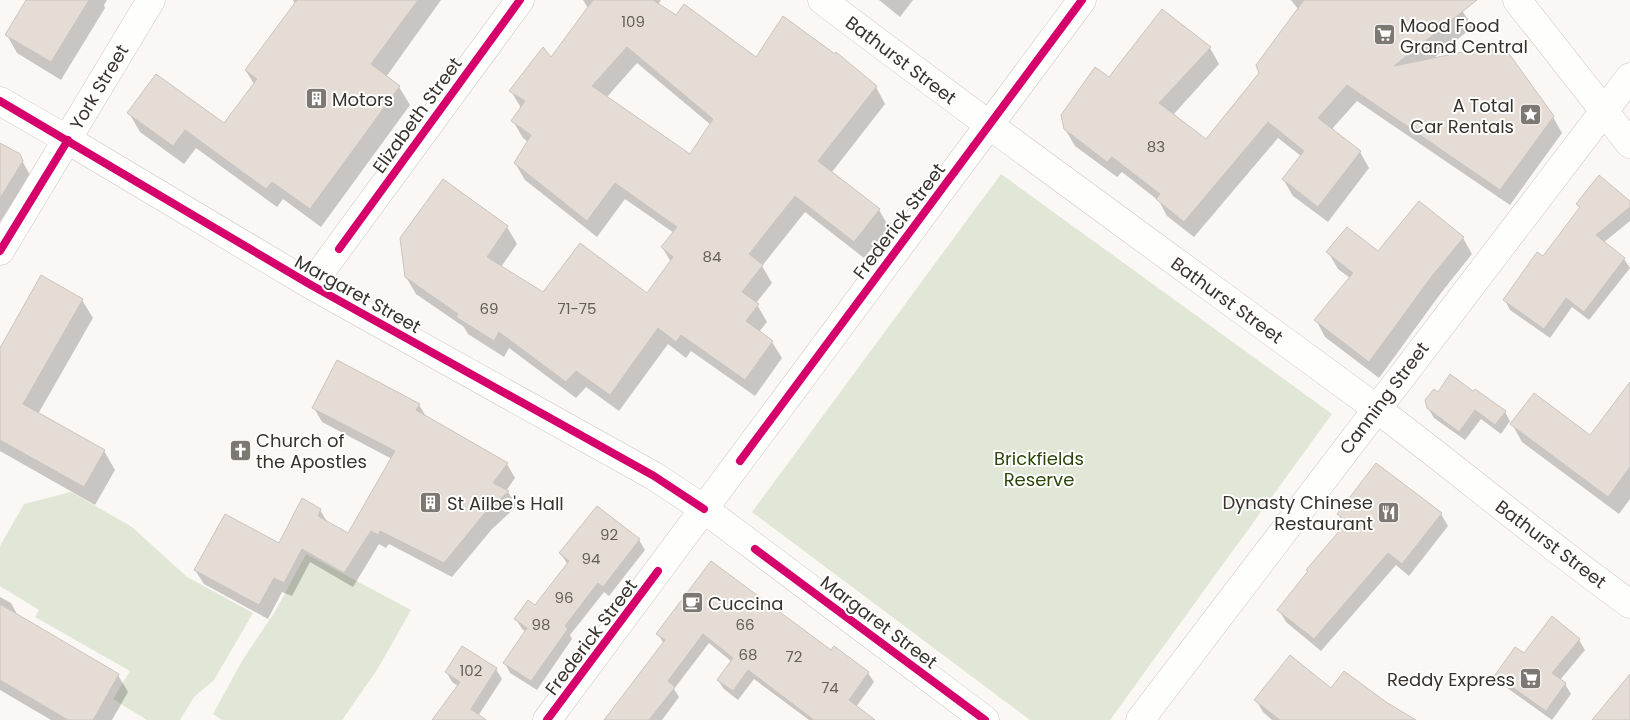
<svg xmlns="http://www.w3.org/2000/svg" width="1630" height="720" font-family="Poppins,sans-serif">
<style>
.green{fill:#e0e7d6}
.shadow{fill:#0003;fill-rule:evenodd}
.building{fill:#e5ddd5;stroke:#c9c4c0;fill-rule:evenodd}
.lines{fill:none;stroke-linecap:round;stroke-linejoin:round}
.minor-casing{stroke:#ccc8c4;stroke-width:29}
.tertiary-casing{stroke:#ccc8c4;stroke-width:29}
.trunk-casing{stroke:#ccc8c4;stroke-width:29}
.minor{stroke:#fefefd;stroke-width:28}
.tertiary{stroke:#fefefd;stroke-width:28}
.trunk{stroke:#fefefd;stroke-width:28}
.cycleway-casing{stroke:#fff;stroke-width:11}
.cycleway{stroke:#d6006c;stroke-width:8}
.labels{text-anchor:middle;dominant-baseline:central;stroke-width:4;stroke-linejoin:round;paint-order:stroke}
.number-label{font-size:15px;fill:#655e56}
.poi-label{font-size:18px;fill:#3a332c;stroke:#fff;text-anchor:start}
.street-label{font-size:18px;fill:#3a332c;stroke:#fff}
.park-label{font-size:18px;fill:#2c460a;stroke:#fff}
</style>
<rect width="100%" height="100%" fill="#faf7f4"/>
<!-- green -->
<path class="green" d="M1001,174l331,240 -222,306h-80l-278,-208z
M71,492l61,35 55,50 66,36 -39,67 -20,17 -14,23h-33l-34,-21 17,-28 -95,-54 4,-7 -39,-24v-40l24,-42z
M306,554l105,56 -34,60 -35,50h-120l-9,-6 29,-53 34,-51z"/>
<!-- shadow -->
<path class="shadow" d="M28,0h79l-3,5 1,3 -44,72 -44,-27 -10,-18z
M293,0h148l-55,77 13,10 11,18 -89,122 -38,-28 -6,8 -81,-59 -12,16 -44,-32 -11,-19 95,12 30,-41 -8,-13 49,-67z
M583,0h78l-3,5 18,12 80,41 120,29 9,17 -53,68 47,38 10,17 -25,31 -59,-46 -43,54 10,17 -16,20 11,19 -8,10 13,10 10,16 -27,38 -64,-45 -5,7 -18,-14 -49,67 -33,-24 -10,11 -67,-50 -5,9 -36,-23 -4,-7 -48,-33 -10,-17 37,-96 64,46 10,17 -16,23 42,27 104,1 24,-33 -9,-15 12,-14 -49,-34 -28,38 -72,-57 -10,-17 13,-21 -5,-4 -10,-17 8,-13 -10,-17 40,-32 37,-51zM637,63l74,62 -21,31 -84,-58z
M879,0h34l-13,17z
M1291,0h164l18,27 -42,33 122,57 9,16 -52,72 -153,-104 -26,29 29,22 9,16 -41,54 -35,-26 -10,-17 18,-23 -23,-18 -84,99 -27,-21 -8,-15 -37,-29 -5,5 -42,-31 -10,-17 44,-50 101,-31 9,16 -46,51 33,25 55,-67 37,-64z
M0,145l19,10 11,20 -30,47z
M1630,202v19l-27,22 21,16 6,9 -41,52 -17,-13 -22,31 -40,-28 -5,-10 38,-42 37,-49 -3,-5z
M1463,238l9,16 -31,39 -62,85 -54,-41 -9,-17 34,-42 -12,-9 -10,-17 51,1z
M82,300l11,18 -55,96 66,37 11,19 -20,35 -95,-54v-101z
M1630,384v115l-11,15 -97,-72 -10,-18 78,13z
M1473,392l32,20 5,9 -9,13 -20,-15 -16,21 -31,-22 -6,-10 10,-15z
M419,405l8,13 80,46 8,14 -9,13 2,1 9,14 -25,23 -40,48 -63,-33 -3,4 -7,-4 -26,43 -43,-25 -18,34 -10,-4 -14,27 -64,-35 -9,-14 85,-25 40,-35 8,13 21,11 43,-75 -70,-37 -8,-14z
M1338,514h103l7,12 -39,50 -13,-11 -75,86 -35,-29 -7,-12 66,-85z
M639,540l6,10 -36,46 -5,-4 -34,43 2,4 -35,51 -27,-17 -5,-10 21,-31 -4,-3 -6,-10 20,-12 32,-42 -7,-11z
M711,562l120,90 37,21 6,9 -18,25 17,13h-64l-55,-41 -16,21 -14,-11 -6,-9 14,-18 -23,-19 -35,46 5,8 -17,23h-49l51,-76 -6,-10z
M0,597l11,6 7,13 100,59 10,17 -16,28h-61l-51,-30z
M1579,640l6,10 -25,30 5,4 6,10 -19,26 -49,-35 -6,-10 27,-20z
M496,669l6,10 -24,37 6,4h-51l25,-34 -6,-4 -5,-9z
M1256,700l129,3 28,17h-141l-9,-8z"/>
<!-- building -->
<path class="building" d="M26,0h63l-38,62 -46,-27z
M297,0h121l-47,64 29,22 -90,123 -38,-27 -6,7 -81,-59 -12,16 -46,-33 29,-39 68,49 33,-44 -12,-9z
M593,0h60l23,15 8,-11 72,53 27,-41 52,38 1,-2 41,34 -59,75 62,48 -26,33 -59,-46 -46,58 14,11 -21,27 17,12 -13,17 27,20 -28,39 -64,-45 -5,7 -18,-14 -48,67 -34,-24 -10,11 -67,-50 -5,9 -38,-24 2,-3 -53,-37 -5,-39 43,-59 65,47 -21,31 56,35 37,-49 67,50 26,-36 -12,-10 16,-20 -62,-44 -28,38 -73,-58 17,-28 -20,-14 14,-20 -16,-10 34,-44 8,10zM627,47l86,72 -23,35 -98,-68z
M1304,0h173l-83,66 108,-22 52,72 -54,74 -153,-105 -29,33 43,33 -43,56 -36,-28 22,-28 -36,-29 -84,100 -28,-23 4,-5 -48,-37 -5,5 -43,-33 -3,-14 34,-48 14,10 53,-68 49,38 -52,56 47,36 53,-66 -3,-8z
M0,143l20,11 3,7 -23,37z
M1599,175l31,26v6l-34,28 29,23 -41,54 -18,-14 -22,31 -41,-29 34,-48 6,4 37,-49 -4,-3z
M1419,201l45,36 -32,39 -63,86 -55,-42 39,-47 -27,-21 21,-25 31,24z
M41,275l42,24 -60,105 82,46 -21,37 -84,-47v-92z
M337,360l83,44 -4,6 92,53 -15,20 16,8 -25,23 -40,49 -64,-32 -2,4 -7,-4 -27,42 -42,-24 -18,34 -10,-5 -15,27 -65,-35 31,-56 54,29 23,-45 19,11 -3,7 30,17 47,-82 -83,-43z
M1450,374l23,17 2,-2 31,22 -11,14 -20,-15 -16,22 -32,-24 -2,-8 9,-11 4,3z
M1630,382v85l-22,30 -98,-73 24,-31 56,42z
M1376,463l66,50 -40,51 -14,-11 -74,86 -37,-29 31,-39 -2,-1 41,-48 -10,-8z
M597,506l43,33 -37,48 -5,-4 -33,43 3,3 -37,52 -28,-18 24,-35 -13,-9 14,-19 7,5 34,-44 -10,-8z
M711,561l120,89 3,-4 35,26 -20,28 26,20h-61l-66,-50 -15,21 -16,-11 16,-22 -30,-24 -35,47 7,6 -26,33h-45l61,-80 -9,-6z
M0,604l119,70 -26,46h-25l-68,-40z
M1552,616l28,23 -28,34 14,10 -20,28 -51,-36 20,-28 9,6z
M462,646l35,22 -26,41 15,11h-54l28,-38 -15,-10z
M1290,655l41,33 13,-17 42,31 30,18h-136l-26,-20z
M1630,674v46h-38z"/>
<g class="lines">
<defs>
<path id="minor" d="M68,140l243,145 343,191 50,33 281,211
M311,285l209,-285
M547,720l535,-720
M1140,720l490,-643"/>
<path id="tertiary" d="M0,101l68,39"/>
<path id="trunk" d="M822,0c182,138 367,271 551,406 87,65 169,135 257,198
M1517,0l113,144
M0,251l151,-251"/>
</defs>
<!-- minor casing -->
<use href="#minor" class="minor-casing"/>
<!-- tertiary casing -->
<use href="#tertiary" class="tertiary-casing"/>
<!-- trunk casing -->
<use href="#trunk" class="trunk-casing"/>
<!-- minor -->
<use href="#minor" class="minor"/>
<!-- tertiary -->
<use href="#tertiary" class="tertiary"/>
<!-- trunk -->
<use href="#trunk" class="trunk"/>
<defs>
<path id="cycleway" d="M0,101l311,184 343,191 50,33
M339,249l181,-249
M0,251l68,-111
M740,461l342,-461
M755,549l230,171
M547,720l111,-149"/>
</defs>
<!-- cycleway casing -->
<use href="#cycleway" class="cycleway-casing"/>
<!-- cycleway -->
<use href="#cycleway" class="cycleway"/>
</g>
<!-- icons -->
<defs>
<symbol id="supermarket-square" viewBox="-11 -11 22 22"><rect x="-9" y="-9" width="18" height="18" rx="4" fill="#7d7872" stroke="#fff"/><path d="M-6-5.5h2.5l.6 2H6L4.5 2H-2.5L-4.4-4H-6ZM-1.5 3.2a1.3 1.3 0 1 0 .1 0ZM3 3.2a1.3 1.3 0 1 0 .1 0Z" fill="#fff"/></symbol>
<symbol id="building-square" viewBox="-11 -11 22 22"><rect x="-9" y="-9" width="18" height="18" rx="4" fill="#7d7872" stroke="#fff"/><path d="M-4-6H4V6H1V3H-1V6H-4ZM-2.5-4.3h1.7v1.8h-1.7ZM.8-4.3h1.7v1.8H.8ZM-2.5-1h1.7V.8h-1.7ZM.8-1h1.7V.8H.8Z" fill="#fff"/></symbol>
<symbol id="sight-square" viewBox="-11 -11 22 22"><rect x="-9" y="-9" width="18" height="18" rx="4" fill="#7d7872" stroke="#fff"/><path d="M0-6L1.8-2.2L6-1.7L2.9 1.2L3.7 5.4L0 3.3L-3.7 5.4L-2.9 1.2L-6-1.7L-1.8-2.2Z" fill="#fff"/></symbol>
<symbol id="church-square" viewBox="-11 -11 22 22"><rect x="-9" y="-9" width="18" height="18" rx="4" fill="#7d7872" stroke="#fff"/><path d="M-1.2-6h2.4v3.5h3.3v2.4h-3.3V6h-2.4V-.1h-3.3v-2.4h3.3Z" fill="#fff"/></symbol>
<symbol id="restaurant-square" viewBox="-11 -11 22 22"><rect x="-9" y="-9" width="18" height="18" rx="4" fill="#7d7872" stroke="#fff"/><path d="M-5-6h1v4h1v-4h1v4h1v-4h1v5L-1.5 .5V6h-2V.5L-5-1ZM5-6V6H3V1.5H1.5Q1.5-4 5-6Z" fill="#fff"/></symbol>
<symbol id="cafe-square" viewBox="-11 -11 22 22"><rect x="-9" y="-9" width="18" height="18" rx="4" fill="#7d7872" stroke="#fff"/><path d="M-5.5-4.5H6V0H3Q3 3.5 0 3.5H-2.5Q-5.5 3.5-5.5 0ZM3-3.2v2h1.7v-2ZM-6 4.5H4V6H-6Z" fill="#fff"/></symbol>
</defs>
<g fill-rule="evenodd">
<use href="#supermarket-square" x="1372" y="22" width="25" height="25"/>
<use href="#building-square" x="304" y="86" width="25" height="25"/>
<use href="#sight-square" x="1518" y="102" width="25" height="25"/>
<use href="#church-square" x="228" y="438" width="25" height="25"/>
<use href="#building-square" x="418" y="490" width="25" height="25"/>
<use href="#restaurant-square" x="1376" y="500" width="25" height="25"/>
<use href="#cafe-square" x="680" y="590" width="25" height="25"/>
<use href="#supermarket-square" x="1518" y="666" width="25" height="25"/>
</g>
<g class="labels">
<!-- number labels -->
<g class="number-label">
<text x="633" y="21">109</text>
<text x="1156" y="146">83</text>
<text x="712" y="256">84</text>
<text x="489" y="308">69</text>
<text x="577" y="308">71-75</text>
<text x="609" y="534">92</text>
<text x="591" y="558">94</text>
<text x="564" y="597">96</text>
<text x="541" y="624">98</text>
<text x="745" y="624">66</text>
<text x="748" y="654">68</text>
<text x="794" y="656">72</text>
<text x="471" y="670">102</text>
<text x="830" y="687">74</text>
</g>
<!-- poi labels -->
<g class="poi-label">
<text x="1400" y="25">Mood Food<tspan x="1400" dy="21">Grand Central</tspan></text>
<text x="332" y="99">Motors</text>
<text x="1514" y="105" text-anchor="end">A Total<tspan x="1514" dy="21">Car Rentals</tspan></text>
<text x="256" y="440">Church of<tspan x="256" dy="21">the Apostles</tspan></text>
<text x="1373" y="502" text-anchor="end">Dynasty Chinese<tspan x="1373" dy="21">Restaurant</tspan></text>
<text x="447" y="503">St Ailbe's Hall</text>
<text x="708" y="603">Cuccina</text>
<text x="1515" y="679" text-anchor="end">Reddy Express</text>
</g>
<!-- street labels -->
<g class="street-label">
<text transform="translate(901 60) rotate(37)">Bathurst Street</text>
<text transform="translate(99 87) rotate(-59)">York Street</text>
<text transform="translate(417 115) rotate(-54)">Elizabeth Street</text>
<text transform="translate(899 221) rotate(-53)">Frederick Street</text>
<text transform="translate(358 294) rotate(29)">Margaret Street</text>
<text transform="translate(1227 300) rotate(36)">Bathurst Street</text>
<text transform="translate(1384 398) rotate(-53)">Canning Street</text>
<text transform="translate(1551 544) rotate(37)">Bathurst Street</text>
<text transform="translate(879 622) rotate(37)">Margaret Street</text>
<text transform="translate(591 637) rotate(-53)">Frederick Street</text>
</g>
<!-- park labels -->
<g class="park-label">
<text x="1039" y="458">Brickfields<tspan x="1039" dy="21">Reserve</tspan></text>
</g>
</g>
</svg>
